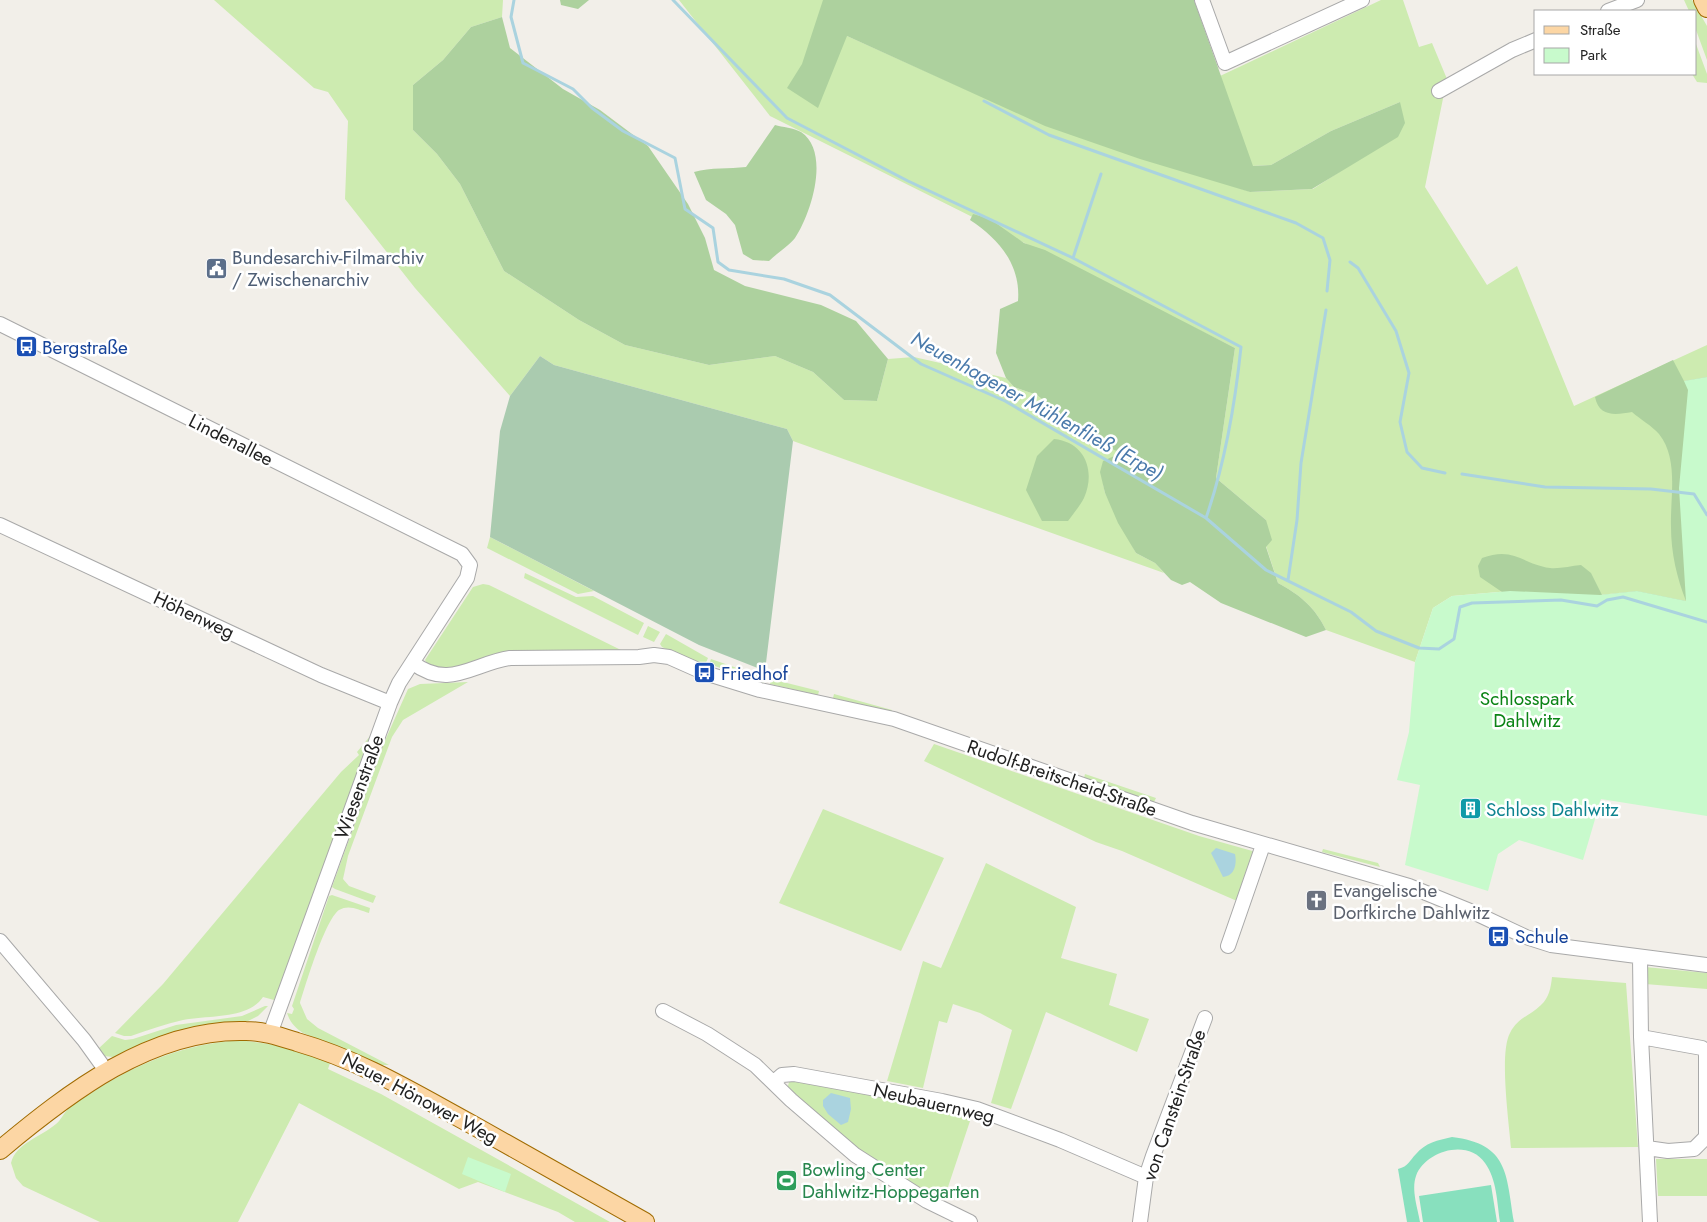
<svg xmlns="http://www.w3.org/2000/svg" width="1707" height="1222" font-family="Jost,sans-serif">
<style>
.grass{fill:#cdebb0}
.forest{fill:#add19e}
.cemetery{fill:#aacbaf}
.park{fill:#c8facc}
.pitch{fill:#88e0be}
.water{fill:#aad3df}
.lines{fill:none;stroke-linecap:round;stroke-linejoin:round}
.stream{stroke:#aad3df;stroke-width:3}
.minor-casing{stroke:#a9a9a9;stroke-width:16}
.major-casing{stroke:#a06b00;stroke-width:20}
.minor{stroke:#fff;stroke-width:14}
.major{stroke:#fcd6a4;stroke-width:18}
.labels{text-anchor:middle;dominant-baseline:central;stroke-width:5;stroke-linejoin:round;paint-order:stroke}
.service-label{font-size:19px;fill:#4e5e75;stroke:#fff;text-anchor:start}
.transit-label{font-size:19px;fill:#164399;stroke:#fff;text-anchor:start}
.street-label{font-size:19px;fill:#222;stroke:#fff}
.park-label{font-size:19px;fill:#0c8416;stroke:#fff}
.culture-label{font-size:19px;fill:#0d838f;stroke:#fff;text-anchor:start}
.worship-label{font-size:19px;fill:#5b616d;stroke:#fff;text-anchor:start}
.leisure-label{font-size:19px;fill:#27864d;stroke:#fff;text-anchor:start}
.water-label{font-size:20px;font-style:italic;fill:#4a7aab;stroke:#fff}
</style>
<rect width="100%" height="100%" fill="#f2efe9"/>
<!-- grass -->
<path class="grass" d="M214,0h289l-1,17 -31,10 -28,33 -30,25v45l24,24 23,30 44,87 75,49 46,25 84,20 66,-9 38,16 31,28 33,1 11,-42 26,-2 92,21 8,9 23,8 27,22 12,16 46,20 -19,30 2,10 31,60 19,10 9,10 -371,-132 -6,-12 -233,-64 -14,-9 -30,40 -95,-108 -70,-89 3,-78 -20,-29 -14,-4z
M679,0h144l24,36 198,89 206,67 62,-3 40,-26 47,-61 -69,29 -60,34 -19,1 -32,-90 161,-76h22l16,47 13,-4 15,36 -22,108 62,98 30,-19 57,140 133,-61v32l-23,4 2,220 -49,-10 -37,4 -90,-4 -58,5 -19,12 -18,54 -89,-32c-11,-23 -26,-35 -48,-47l-12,-37v-26l-50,-42 19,-130 -465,-232z
M1684,0h8l15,26v34l-11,-30v-19h-7z
M1696,44l11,30v9l-10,-1 -5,-8h4z
M490,537l104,54 -16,3 -91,-46z
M525,573l51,24 17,-1 51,27 -6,12 -114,-57z
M483,584l6,1 136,67 -151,11 -32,8 -14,-6 -3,-5 48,-73z
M648,626l12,6 -6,10 -11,-5z
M666,634l42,24 -4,9 -42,-20 -2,-3z
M711,659l52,18 1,6 -55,-19z
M771,679l48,12 -1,4 -48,-11z
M468,682l-65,38 -11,17 -44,119 -5,23 6,7 27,10 -3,7 -38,-14 -3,-2 51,-142 25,-56 12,-5z
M834,694l58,16 -1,2 -58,-14z
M371,735l-79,223 -18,42 -11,-3c-15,23 -56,18 -80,23 -17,4 -35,10 -52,16h-7l-9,-3 48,-49 178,-212 18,-17 -2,-3z
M934,744l265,92 57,16 -19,49 -115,-50 -26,-9 -172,-81z
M1085,774l71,24 -2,4 -70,-24z
M823,809l121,49 -43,93 -122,-48z
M1323,849l55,14 2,4 -58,-15z
M986,863l90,44 -15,51 56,16 -8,31 40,14 -12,33 -91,-40 -35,97 -20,-6 21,-73 -32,-17 -27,-9 -6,19 -8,-2 -16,67 -36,-7 36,-120 18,7z
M332,895l38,13 -1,5c-10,-3 -20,-9 -30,-3 -14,10 -33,74 -39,93l7,16 11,9 71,37h-8l-78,-32c-8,-5 -13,-11 -16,-20l5,1 2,-5 -2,-3 37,-110z
M1645,967l62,6v16l-62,-5z
M1552,977l74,6 12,164 -127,1c-2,-26 -12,-95 -1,-115 8,-16 20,-17 31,-28 8,-7 10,-18 11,-28z
M265,1006h3l-10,10 -12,6 -67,9 -25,8 -41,18 -9,-1 -6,-7 14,-13 13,4 8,-1 43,-14 66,-9z
M240,1040l50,7 41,13 -3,9 53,25 229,128h-35l-17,-10 -80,-30 -19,7 -160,-86 -61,119h-138l-77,-36 -7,-8 -5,-15c5,-20 30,-26 45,-39 5,-4 7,-10 12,-15 7,-7 17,-12 25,-17 46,-30 93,-48 147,-52z
M790,1079l115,20 67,16 -29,87 -90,-54 -66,-59z
M1656,1159h51v37h-49z"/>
<!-- forest -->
<path class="forest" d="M560,0h29l-11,9 -17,-4z
M823,0h371l59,166 18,-1 60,-34 69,-29 5,21 -7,14 -86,52 -62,3 -110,-33 -95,-33 -198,-90 -29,72 -31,-20 15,-24z
M502,17l8,31 53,41 37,21 48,36 40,58 17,34 9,32 31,16 76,19 35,16 32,38 -11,42 -33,-1 -31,-28 -38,-16 -66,9 -84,-20 -46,-25 -75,-49 -44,-87 -23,-30 -24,-24v-45l30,-25 28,-33z
M775,125c7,2 19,3 26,7 30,20 10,82 -6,106 -6,8 -18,15 -26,23l-16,-1 -10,-6 -8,-29 -9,-11 -20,-14 -12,-28c17,-5 35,-3 52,-5z
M973,214l17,5 34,24 21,7 190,98 -19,130 50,42 6,20 -6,7 12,36c22,12 37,24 48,47l-20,7 -85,-34 -31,-21 -8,3 -11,-5 -16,-17 -19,-10 -18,-30 -13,-30 -5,-21 3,-11 18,-8 -45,-20 -12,-16 -27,-22 -23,-8 -8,-9 -10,-25 4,-44 18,-8c3,-36 -19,-62 -48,-81z
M1673,360l11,21 23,-4v281l-205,-66 -22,-15 -2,-11 4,-8c32,-12 40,6 68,10 9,1 21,-2 31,-3l10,8 11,22 35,-4 49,10c-9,-23 -15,-48 -15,-74 -1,-30 8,-68 -12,-93 -7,-8 -19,-15 -27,-22 -17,3 -33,5 -37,-15z
M1054,439c31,3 42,32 30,59 -4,8 -11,16 -16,23h-26l-16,-31 11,-34z"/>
<!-- cemetery -->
<path class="cemetery" d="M540,356l14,9 233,64 6,12 -28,230 -66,-26 -209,-108 10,-106 10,-35z"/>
<!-- park -->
<path class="park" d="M1707,377v439l-106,-17 -18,61 -64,-20 -21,14 -10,37 -83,-26 15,-80 -23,-5 12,-48 6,-70 18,-54 19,-12 58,-5 90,4 37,-4 49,10 -7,-113 9,-98 -4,-9z
M468,1157l43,17 -6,18 -43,-18z"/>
<!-- pitch -->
<path class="pitch" d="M1452,1137c57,7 54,37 62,85h-14c-3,-20 -3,-42 -15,-59 -17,-25 -60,-12 -69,13 -5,14 2,33 4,46h-13l-9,-53c11,-3 11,-8 18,-15 9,-11 22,-14 36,-17z
M1491,1185l6,37h-74l-4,-26z"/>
<!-- water -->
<path class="water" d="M1216,848l19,6c2,10 0,22 -12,23l-12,-24z
M831,1093l19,5 1,11 -3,13 -7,3 -13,-11 -5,-8v-6z"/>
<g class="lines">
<!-- stream -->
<path class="stream" d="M514,0l-3,17 12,46 50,26 19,19 31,23 52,27 10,51 28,19 5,34 11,8 55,9 46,16 91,69 84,37 201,117 60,52 85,42 25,19 43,17 20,1 15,-10 6,-32 12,-4 89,-3 36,6 10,-6 16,-3 84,25
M673,0l114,118 121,63 165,77 168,89c-6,58 -16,116 -35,171
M984,101l65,34 247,88 27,15 7,22 -3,31
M1073,258l28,-84
M1350,262l8,6 38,63 13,42 -9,49 7,30 15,16 23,5
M1462,474l83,13 106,2 43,5 13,21
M1288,580l9,-60 4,-57 25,-153"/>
<defs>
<path id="minor" d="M1202,0l23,63 137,-63
M1608,11l29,-11
M1439,91l73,-41 24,-10
M0,324l462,230 8,11 -3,13 -68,105 -9,20 -120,331
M0,525l321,150 69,28
M413,663c36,27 59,1 97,-5l129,-1 15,-2 15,2 36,16 55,17 134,29 298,104 217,63 66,27 51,24 25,8 156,20
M0,941l84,99 23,32
M1228,946l35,-101
M1640,957l1,80 9,185
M663,1011l44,23 48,31 36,35 64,55 72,46 43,21
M1641,1037l61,11 4,4v85l-12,12 -26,2 -21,-3
M774,1082l8,-7 12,-1 148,27 35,8 83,31 86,37
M1140,1222l6,-45 7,-21 52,-138"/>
<path id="major" d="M1703,0l4,8
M0,1150c68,-57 152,-122 246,-119 18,0 35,6 51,11 63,18 117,51 174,82 58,33 116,65 174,98"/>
</defs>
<!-- minor casing -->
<use href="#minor" class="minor-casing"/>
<!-- major casing -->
<use href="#major" class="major-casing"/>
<!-- minor -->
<use href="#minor" class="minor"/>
<!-- major -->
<use href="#major" class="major"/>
</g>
<!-- icons -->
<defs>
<symbol id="civic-square" viewBox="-11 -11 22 22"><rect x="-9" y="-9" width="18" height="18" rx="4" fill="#5c6f8a" stroke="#fff"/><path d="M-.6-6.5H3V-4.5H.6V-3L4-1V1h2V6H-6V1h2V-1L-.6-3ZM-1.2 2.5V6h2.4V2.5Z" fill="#fff"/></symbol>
<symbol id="bus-square" viewBox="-11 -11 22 22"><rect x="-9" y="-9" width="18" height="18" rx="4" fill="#1a4fb4" stroke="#fff"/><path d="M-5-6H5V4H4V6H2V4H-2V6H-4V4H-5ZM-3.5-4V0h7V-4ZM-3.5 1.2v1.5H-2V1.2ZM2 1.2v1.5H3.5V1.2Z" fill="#fff"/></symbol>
<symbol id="building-square" viewBox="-11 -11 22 22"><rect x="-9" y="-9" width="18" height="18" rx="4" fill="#0f9aa8" stroke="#fff"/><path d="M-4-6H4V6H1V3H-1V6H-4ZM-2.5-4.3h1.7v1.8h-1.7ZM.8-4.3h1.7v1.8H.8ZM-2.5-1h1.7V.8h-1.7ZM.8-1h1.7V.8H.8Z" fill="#fff"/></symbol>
<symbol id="church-square" viewBox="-11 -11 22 22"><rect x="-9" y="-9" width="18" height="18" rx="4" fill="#6b7280" stroke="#fff"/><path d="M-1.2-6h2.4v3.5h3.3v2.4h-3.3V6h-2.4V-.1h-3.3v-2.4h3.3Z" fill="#fff"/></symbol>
<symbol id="stadium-square" viewBox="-11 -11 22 22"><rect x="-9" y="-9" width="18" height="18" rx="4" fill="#2e9e5b" stroke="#fff"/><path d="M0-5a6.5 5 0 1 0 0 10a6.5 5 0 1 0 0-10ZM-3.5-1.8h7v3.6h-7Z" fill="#fff"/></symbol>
</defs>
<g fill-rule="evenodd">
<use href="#civic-square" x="204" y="256" width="25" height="25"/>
<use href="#bus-square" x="14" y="334" width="25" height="25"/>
<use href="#bus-square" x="692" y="660" width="25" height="25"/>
<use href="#building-square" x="1458" y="796" width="25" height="25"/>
<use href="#church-square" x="1304" y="888" width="25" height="25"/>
<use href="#bus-square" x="1486" y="924" width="25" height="25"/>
<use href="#stadium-square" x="774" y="1168" width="25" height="25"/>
</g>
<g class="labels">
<!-- service labels -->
<g class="service-label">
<text x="232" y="257">Bundesarchiv-Filmarchiv<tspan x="232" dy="22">/ Zwischenarchiv</tspan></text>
</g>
<!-- transit labels -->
<g class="transit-label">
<text x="42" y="347">Bergstraße</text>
<text x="721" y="673">Friedhof</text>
<text x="1515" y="936">Schule</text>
</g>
<!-- street labels -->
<g class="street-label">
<text transform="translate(231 440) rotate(27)">Lindenallee</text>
<text transform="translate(194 615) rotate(25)">Höhenweg</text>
<text transform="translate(1062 778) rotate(19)">Rudolf-Breitscheid-Straße</text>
<text transform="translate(359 787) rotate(-70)">Wiesenstraße</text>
<text transform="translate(420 1098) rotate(28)">Neuer Hönower Weg</text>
<text transform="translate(934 1103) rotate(13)">Neubauernweg</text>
<text transform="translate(1174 1105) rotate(-71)">von Canstein-Straße</text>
</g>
<!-- park labels -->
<g class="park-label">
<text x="1527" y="698">Schlosspark<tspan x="1527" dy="22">Dahlwitz</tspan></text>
</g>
<!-- culture labels -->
<g class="culture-label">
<text x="1486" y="809">Schloss Dahlwitz</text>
</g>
<!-- worship labels -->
<g class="worship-label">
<text x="1333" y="890">Evangelische<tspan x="1333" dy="22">Dorfkirche Dahlwitz</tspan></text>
</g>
<!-- leisure labels -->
<g class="leisure-label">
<text x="802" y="1169">Bowling Center<tspan x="802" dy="22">Dahlwitz-Hoppegarten</tspan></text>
</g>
<!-- water labels -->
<g class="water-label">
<text transform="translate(1037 406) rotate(29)">Neuenhagener Mühlenfließ (Erpe)</text>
</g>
</g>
<!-- legend -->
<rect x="1534" y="10" width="162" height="65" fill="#ffffff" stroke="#a7a7a7"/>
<rect x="1544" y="26" width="25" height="8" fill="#fcd6a4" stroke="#a7a7a7"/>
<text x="1580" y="35" font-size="15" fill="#222222">Straße</text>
<rect x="1544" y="48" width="25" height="15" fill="#c8facc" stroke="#a7a7a7"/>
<text x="1580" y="60" font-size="15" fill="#222222">Park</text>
</svg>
